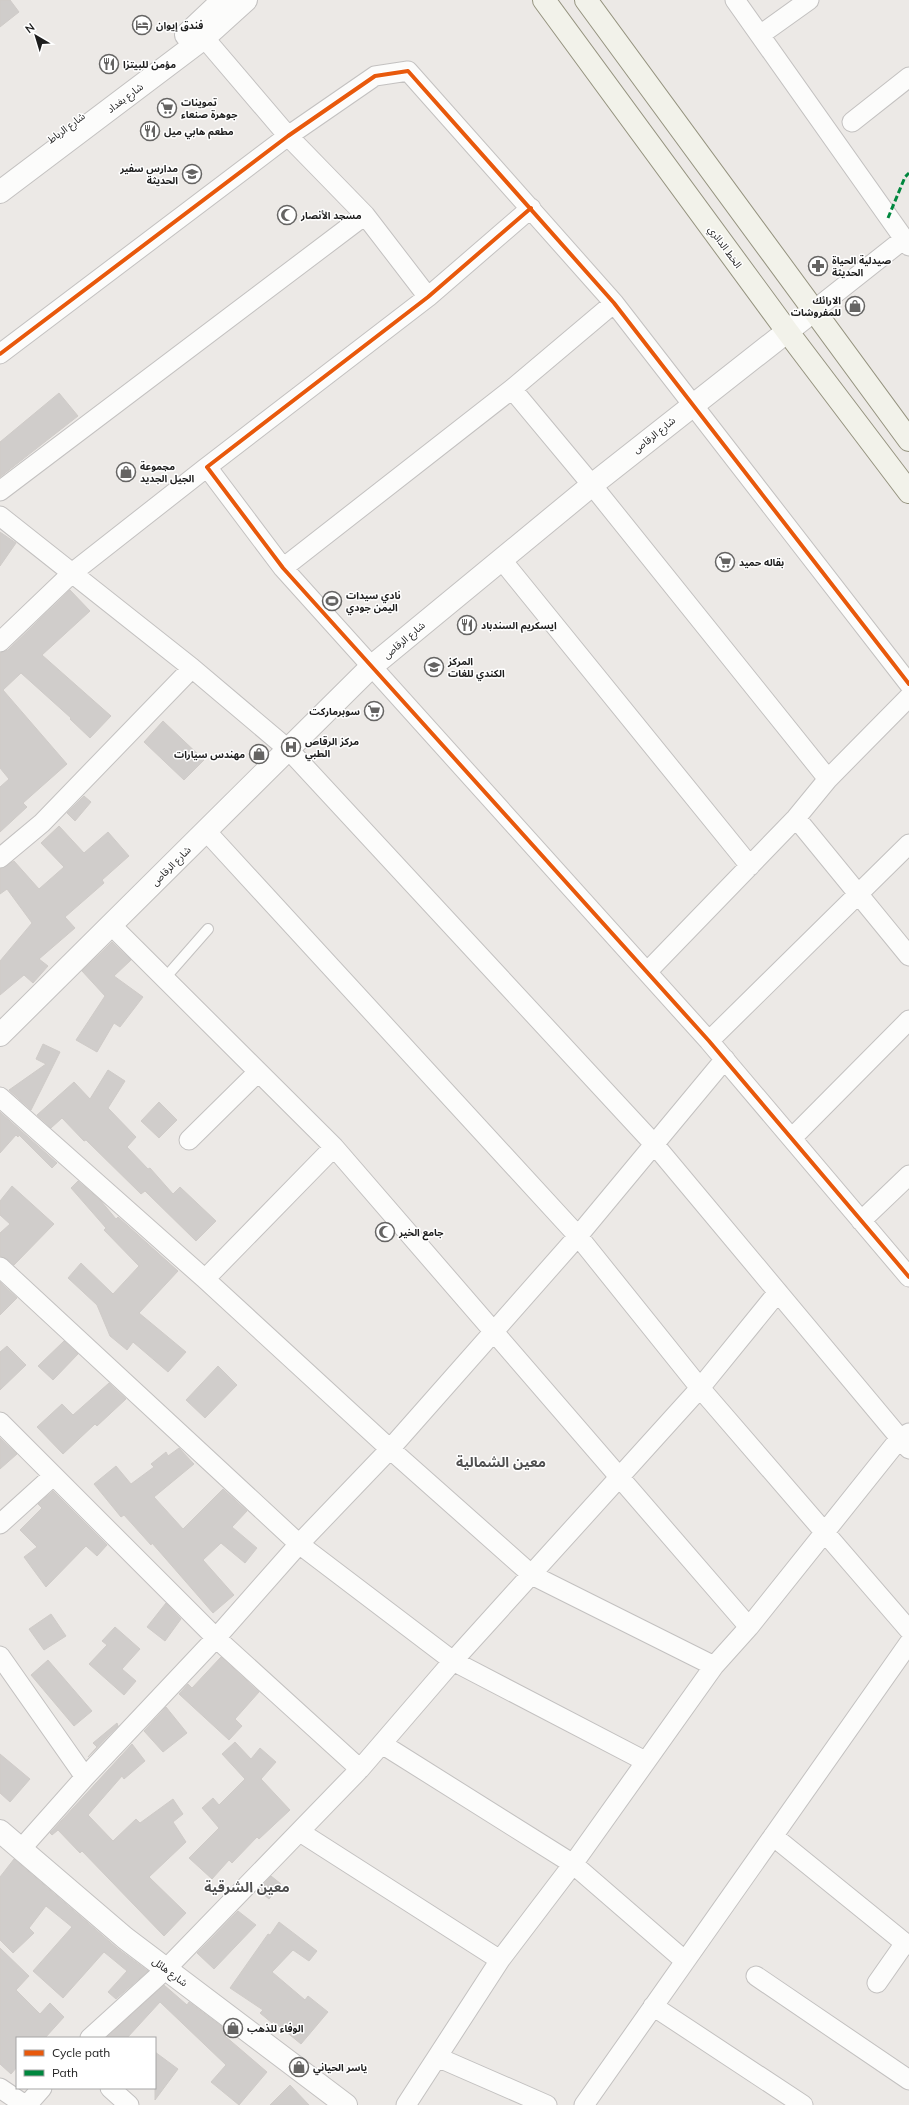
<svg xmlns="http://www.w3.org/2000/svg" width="909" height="2105" font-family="Mulish,'Noto Sans Arabic',sans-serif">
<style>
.building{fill:#d0cdcb;stroke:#cfcbc8}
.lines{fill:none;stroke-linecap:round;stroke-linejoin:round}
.service-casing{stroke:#c3c1c0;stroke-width:12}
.minor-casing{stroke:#c3c1c0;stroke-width:21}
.tertiary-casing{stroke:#c3c1c0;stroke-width:24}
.secondary-casing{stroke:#95937f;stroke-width:24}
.service{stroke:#fcfcfb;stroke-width:10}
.minor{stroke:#fcfcfb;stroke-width:19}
.tertiary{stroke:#fcfcfb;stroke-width:22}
.secondary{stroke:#f2f2ea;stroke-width:22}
.quiet{stroke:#00873e;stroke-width:3;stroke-dasharray:6 3;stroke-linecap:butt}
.cycleway-casing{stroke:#fff;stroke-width:6}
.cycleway{stroke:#e8590c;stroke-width:4}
.labels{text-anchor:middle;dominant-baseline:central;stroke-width:3;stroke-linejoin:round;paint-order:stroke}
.poi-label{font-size:10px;font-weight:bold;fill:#1d1d1d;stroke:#fff;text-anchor:start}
.street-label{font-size:10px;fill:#1d1d1d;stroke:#fff}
.district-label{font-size:14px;font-weight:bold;fill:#505050;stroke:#fff}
</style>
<rect width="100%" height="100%" fill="#ece9e6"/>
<!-- building -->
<path class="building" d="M0,0h10l9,12 -19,15z
M59,393l19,23 -78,61v-35z
M0,532l16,11 -16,23z
M70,590l20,21 -48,44 69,61 -21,22 -20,-19 1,-1 -50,-45 -18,17 64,74 -44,39 4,4 -27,25v-45l9,-8 -9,-11v-115l8,-3z
M163,721l41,39 -20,20 -40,-38z
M84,796l7,6 -16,19 -8,-8z
M59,826l25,27 24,-21 21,24 -27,24 2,3 -39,34 10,11 -36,31 9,7 -15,17 -9,-8 -24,20v-34l32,-38 -25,-34 -7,5v-25l14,-8 25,28 25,-22 -23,-24z
M112,942l19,18 -17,16 29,21 -23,30 -6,-4 -17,29 -21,-12 29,-44 -23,-25z
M43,1044l17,8 -29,58 -22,-20 37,-26 -10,-5z
M108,1070l17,11 -17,27 28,29 -9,10 21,22 2,-1 23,26 7,-7 36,34 -20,20 -51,-50 -4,3 -55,-54 -2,1 -22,-23 -11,10 -14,-13 37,-33 16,17z
M159,1102l18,18 -18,18 -18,-17z
M0,1112l57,51 -5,5 -33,-33 -1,2 -2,-2 -16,18z
M78,1181l23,20 15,18 2,-2 60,54 -39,42 47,39 -18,20 -35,-30 -6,8 -17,-14 -13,-31 -29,-27 13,-15 32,31 26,-28 -35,-36 2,-2 -35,-40z
M12,1186l42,38 -40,41 -7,-6 -7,-3v-23l10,-9 -10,-9v-14z
M0,1282l17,16 -17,17z
M64,1341l14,13 -25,26 -15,-14z
M7,1346l19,19 -26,25v-38z
M218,1366l19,19 -32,33 -19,-18z
M109,1383l17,16 -29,27 -2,-2 -32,30 -26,-27 25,-23 11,11z
M0,1438l17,16 -17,15z
M179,1448l15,16 -40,33 29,32 40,-40 24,22 -15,16 25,21 -12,15 -24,-20 -18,17 31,35 -21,18 -61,-70 -1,2 -27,-30 -3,2 -27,-33 22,-18 15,18 23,-17 -3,-3 15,-12 2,4z
M53,1491l54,54 -10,11 -11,-10 -40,41 -22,-30 13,-10 -17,-17 22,-22 -4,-4z
M166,1603l15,16 -16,22 -18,-14z
M51,1614l15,22 -22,14 -15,-21z
M115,1627l25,22 -18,20 14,12 -12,14 -35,-31 18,-19 -5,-4z
M221,1657l38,35 -24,27 7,7 -13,14 -50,-46 9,-10 4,4z
M48,1660l44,51 -18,15 -43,-51z
M166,1707l21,26 -24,19 -19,-21z
M117,1723l1,3 -30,31 9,-10 -4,-4z
M235,1742l16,17 9,-11 16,14 -15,17 29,31 -31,29 -2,-2 -25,26 -3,-3 -17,19 -23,-21 30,-30 -17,-20 11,-10 6,7 26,-26 -23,-25z
M132,1744l13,17 -21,18 -2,-3 -34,39 25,26 23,-22 4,4 33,-24 10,15 -10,8 13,20 -37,35 37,36 -22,23 -82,-85 -2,2 -22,-23 -6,5 -2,-2z
M0,1754l30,25 -20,23 -10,-9z
M14,1859l103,89 31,23 -32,28 -8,-7 19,-21 -23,-19 -41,46 -30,-27 39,-44 -26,-21 -17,22 5,5 -21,20 -13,-13v-63z
M271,1876l10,8 -12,15 -11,-9z
M238,1911l18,14 -42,44 -17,-16z
M279,1922l38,29 -8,10 -16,-11 -21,22 33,28 3,-4 20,16 -27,32 -28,-23 -1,2 -12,-10 3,-3 -33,-22 38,-54 2,1z
M0,1948l29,28 -13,14 24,24 10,-11 14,14 -19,21h-28v29l-6,7 -11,-10z
M164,1985l23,20 2,-3 40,30 -4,4 42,36 -28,33 -28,-23 15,-17 -66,-63 -33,36h-21z
M155,2052l23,17 -23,31z
M290,2085l19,20h-39z"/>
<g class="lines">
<defs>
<path id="service" d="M165,978l43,-49"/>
<path id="minor" d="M735,0l174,246
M195,27l93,109 77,79 63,82
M760,35l49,-35
M852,122l57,-45
M531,208l-103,89 -221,170 76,101 426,473 200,236
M813,311l91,-72
M0,354l288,-218 87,-60 33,-5 206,232 295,381
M512,389l80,96 236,294
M0,491l365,-276
M0,516l192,152 97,82 365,394 255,305
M501,559l249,307
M283,568l229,-179 102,-86
M0,642l72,-69 135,-106
M796,818l113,138
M206,831l372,405 122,152 209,242
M0,858l42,-35 150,-155
M111,925l223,222 415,480
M647,972l149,-154 32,-39 81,-82
M709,1041l200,-197
M0,1097l205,182 185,170 142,126 182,91
M792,1138l117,-118
M189,1140l69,-68
M861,1221l48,-46
M0,1267l299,277 154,117 192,100
M205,1279l129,-132
M0,1422l216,216 144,131
M0,1524l53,-48
M0,1656l85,121
M382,1744l191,120 112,97
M300,1832l200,128
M773,1836l132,107
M21,1849l64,-72 131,-139 83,-94 91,-95 188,-213 147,-177
M756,1976l153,104
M877,1983l28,-40 4,2
M653,2006l150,99
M90,2038l76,-69 194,-200 93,-108 247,-273 78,-96
M437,2057l110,48
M0,2088l25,17
M110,2088l19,17
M27,2105l15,-17
M406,2105l94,-145 73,-96 141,-198 35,-39 151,-189 9,-5
M584,2105l325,-462"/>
<path id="tertiary" d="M186,35l37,-35
M0,192l204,-154 42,-38
M0,1035l371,-368 221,-182 221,-174
M0,1831l125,107 221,167"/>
<path id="secondary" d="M544,0l243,331 122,161
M586,0l323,440"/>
</defs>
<!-- service casing -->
<use href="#service" class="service-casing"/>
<!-- minor casing -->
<use href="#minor" class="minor-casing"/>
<!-- tertiary casing -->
<use href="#tertiary" class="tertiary-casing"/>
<!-- secondary casing -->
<use href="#secondary" class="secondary-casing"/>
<!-- service -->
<use href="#service" class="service"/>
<!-- minor -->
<use href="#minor" class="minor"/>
<!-- tertiary -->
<use href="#tertiary" class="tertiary"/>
<!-- secondary -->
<use href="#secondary" class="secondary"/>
<!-- quiet -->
<path class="quiet" d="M888,218l17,-41 4,-4"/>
<defs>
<path id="cycleway" d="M531,208l-103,89 -221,170 76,101 426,473 200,236
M0,354l288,-218 87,-60 33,-5 206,232 295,381"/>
</defs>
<!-- cycleway casing -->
<use href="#cycleway" class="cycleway-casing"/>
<!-- cycleway -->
<use href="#cycleway" class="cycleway"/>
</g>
<!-- icons -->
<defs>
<symbol id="hotel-ring" viewBox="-11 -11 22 22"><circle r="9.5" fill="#fff" stroke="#656463" stroke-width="1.5"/><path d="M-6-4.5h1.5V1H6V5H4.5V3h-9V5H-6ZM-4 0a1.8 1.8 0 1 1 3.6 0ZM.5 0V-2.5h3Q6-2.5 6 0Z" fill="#656463"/></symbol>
<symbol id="restaurant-ring" viewBox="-11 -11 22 22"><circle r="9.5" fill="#fff" stroke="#656463" stroke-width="1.5"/><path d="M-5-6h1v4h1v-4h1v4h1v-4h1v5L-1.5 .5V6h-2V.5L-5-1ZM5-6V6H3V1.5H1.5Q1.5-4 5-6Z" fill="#656463"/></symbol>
<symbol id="supermarket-ring" viewBox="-11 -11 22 22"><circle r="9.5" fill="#fff" stroke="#656463" stroke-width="1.5"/><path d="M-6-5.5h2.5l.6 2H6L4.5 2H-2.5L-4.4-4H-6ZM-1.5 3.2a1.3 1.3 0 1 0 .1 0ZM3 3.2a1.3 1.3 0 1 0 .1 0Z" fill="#656463"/></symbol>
<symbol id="school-ring" viewBox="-11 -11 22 22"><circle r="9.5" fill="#fff" stroke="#656463" stroke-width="1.5"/><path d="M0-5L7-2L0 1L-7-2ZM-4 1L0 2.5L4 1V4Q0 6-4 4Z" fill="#656463"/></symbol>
<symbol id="mosque-ring" viewBox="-11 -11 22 22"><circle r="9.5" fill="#fff" stroke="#656463" stroke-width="1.5"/><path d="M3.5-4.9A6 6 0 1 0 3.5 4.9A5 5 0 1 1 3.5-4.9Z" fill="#656463"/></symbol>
<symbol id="pharmacy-ring" viewBox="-11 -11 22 22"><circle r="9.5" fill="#fff" stroke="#656463" stroke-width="1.5"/><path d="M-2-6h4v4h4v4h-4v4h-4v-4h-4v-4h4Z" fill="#656463"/></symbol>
<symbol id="shop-ring" viewBox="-11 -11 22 22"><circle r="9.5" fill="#fff" stroke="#656463" stroke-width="1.5"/><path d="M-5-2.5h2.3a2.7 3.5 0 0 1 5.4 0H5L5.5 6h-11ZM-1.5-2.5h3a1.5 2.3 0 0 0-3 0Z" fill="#656463"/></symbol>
<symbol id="stadium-ring" viewBox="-11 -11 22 22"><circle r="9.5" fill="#fff" stroke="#656463" stroke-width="1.5"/><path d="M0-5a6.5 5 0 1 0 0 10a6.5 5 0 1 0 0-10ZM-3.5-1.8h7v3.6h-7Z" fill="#656463"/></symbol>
<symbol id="university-ring" viewBox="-11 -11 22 22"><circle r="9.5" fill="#fff" stroke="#656463" stroke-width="1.5"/><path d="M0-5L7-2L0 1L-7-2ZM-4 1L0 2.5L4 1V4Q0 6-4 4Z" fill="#656463"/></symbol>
<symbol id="hospital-ring" viewBox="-11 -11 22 22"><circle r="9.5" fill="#fff" stroke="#656463" stroke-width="1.5"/><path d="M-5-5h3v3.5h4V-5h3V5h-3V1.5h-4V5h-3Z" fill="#656463"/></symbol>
</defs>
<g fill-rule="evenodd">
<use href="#hotel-ring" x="131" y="14" width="22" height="22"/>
<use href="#restaurant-ring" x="98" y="53" width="22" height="22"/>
<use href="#supermarket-ring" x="156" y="97" width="22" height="22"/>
<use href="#restaurant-ring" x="139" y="120" width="22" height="22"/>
<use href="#school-ring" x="181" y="163" width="22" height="22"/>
<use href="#mosque-ring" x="276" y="204" width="22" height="22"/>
<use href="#pharmacy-ring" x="807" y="255" width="22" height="22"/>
<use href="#shop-ring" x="844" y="295" width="22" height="22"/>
<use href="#shop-ring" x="115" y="461" width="22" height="22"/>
<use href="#supermarket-ring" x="714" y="551" width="22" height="22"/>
<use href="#stadium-ring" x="321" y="590" width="22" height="22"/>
<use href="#restaurant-ring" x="456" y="614" width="22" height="22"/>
<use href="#university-ring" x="423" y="656" width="22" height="22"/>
<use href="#supermarket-ring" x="363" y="700" width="22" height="22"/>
<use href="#hospital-ring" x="280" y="736" width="22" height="22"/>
<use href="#shop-ring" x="248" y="743" width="22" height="22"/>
<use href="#mosque-ring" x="374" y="1221" width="22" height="22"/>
<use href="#shop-ring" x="222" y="2017" width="22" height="22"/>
<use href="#shop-ring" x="288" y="2056" width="22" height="22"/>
</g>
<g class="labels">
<!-- poi labels -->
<g class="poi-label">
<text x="156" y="25">فندق إيوان</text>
<text x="123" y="64">مؤمن للبيتزا</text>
<text x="181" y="102">تموينات<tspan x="181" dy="12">جوهرة صنعاء</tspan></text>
<text x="164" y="131">مطعم هابي ميل</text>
<text x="178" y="168" text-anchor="end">مدارس سفير<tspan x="178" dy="12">الحديثة</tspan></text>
<text x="301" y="215">مسجد الأنصار</text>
<text x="832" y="260">صيدلية الحياة<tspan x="832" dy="12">الحديثة</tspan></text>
<text x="841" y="300" text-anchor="end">الارائك<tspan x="841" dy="12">للمفروشات</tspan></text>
<text x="140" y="466">مجموعة<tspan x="140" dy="12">الجيل الجديد</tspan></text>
<text x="739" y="562">بقاله حميد</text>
<text x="346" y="595">نادي سيدات<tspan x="346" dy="12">اليمن جودي</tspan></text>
<text x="481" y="625">ايسكريم السندباد</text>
<text x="448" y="661">المركز<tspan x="448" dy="12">الكندي للغات</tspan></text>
<text x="360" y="711" text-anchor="end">سوبرماركت</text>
<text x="305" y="741">مركز الرقاص<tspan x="305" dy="12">الطبي</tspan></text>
<text x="245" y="754" text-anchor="end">مهندس سيارات</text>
<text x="399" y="1232">جامع الخير</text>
<text x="247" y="2028">الوفاء للذهب</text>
<text x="313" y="2067">ياسر الحياني</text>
</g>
<!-- street labels -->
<g class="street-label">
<text transform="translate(125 98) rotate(-37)">شارع بغداد</text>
<text transform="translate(66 128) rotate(-37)">شارع الرباط</text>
<text transform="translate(725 247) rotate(54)">الخط الدائري</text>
<text transform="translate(654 435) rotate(-39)">شارع الرقاص</text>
<text transform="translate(404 640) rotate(-40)">شارع الرقاص</text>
<text transform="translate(171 866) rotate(-45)">شارع الرقاص</text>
<text transform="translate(170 1972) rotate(37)">شارع هائل</text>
</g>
<!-- district labels -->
<g class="district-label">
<text x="501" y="1462">معين الشمالية</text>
<text x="247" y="1887">معين الشرقية</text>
</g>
</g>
<!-- legend -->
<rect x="16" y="2037" width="140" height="52" fill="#ffffff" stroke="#a5a5a5"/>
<rect x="24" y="2050" width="20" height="6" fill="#e8590c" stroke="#a5a5a5"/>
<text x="52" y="2057" font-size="12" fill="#1d1d1d">Cycle path</text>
<rect x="24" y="2070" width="20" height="6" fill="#00873e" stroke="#a5a5a5"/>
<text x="52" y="2077" font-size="12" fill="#1d1d1d">Path</text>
<!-- north arrow -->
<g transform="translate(36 36) rotate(322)" stroke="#ffffff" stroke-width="3" paint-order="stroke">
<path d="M0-3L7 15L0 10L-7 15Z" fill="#1d1d1d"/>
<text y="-6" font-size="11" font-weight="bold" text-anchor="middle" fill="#1d1d1d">N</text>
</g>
</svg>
